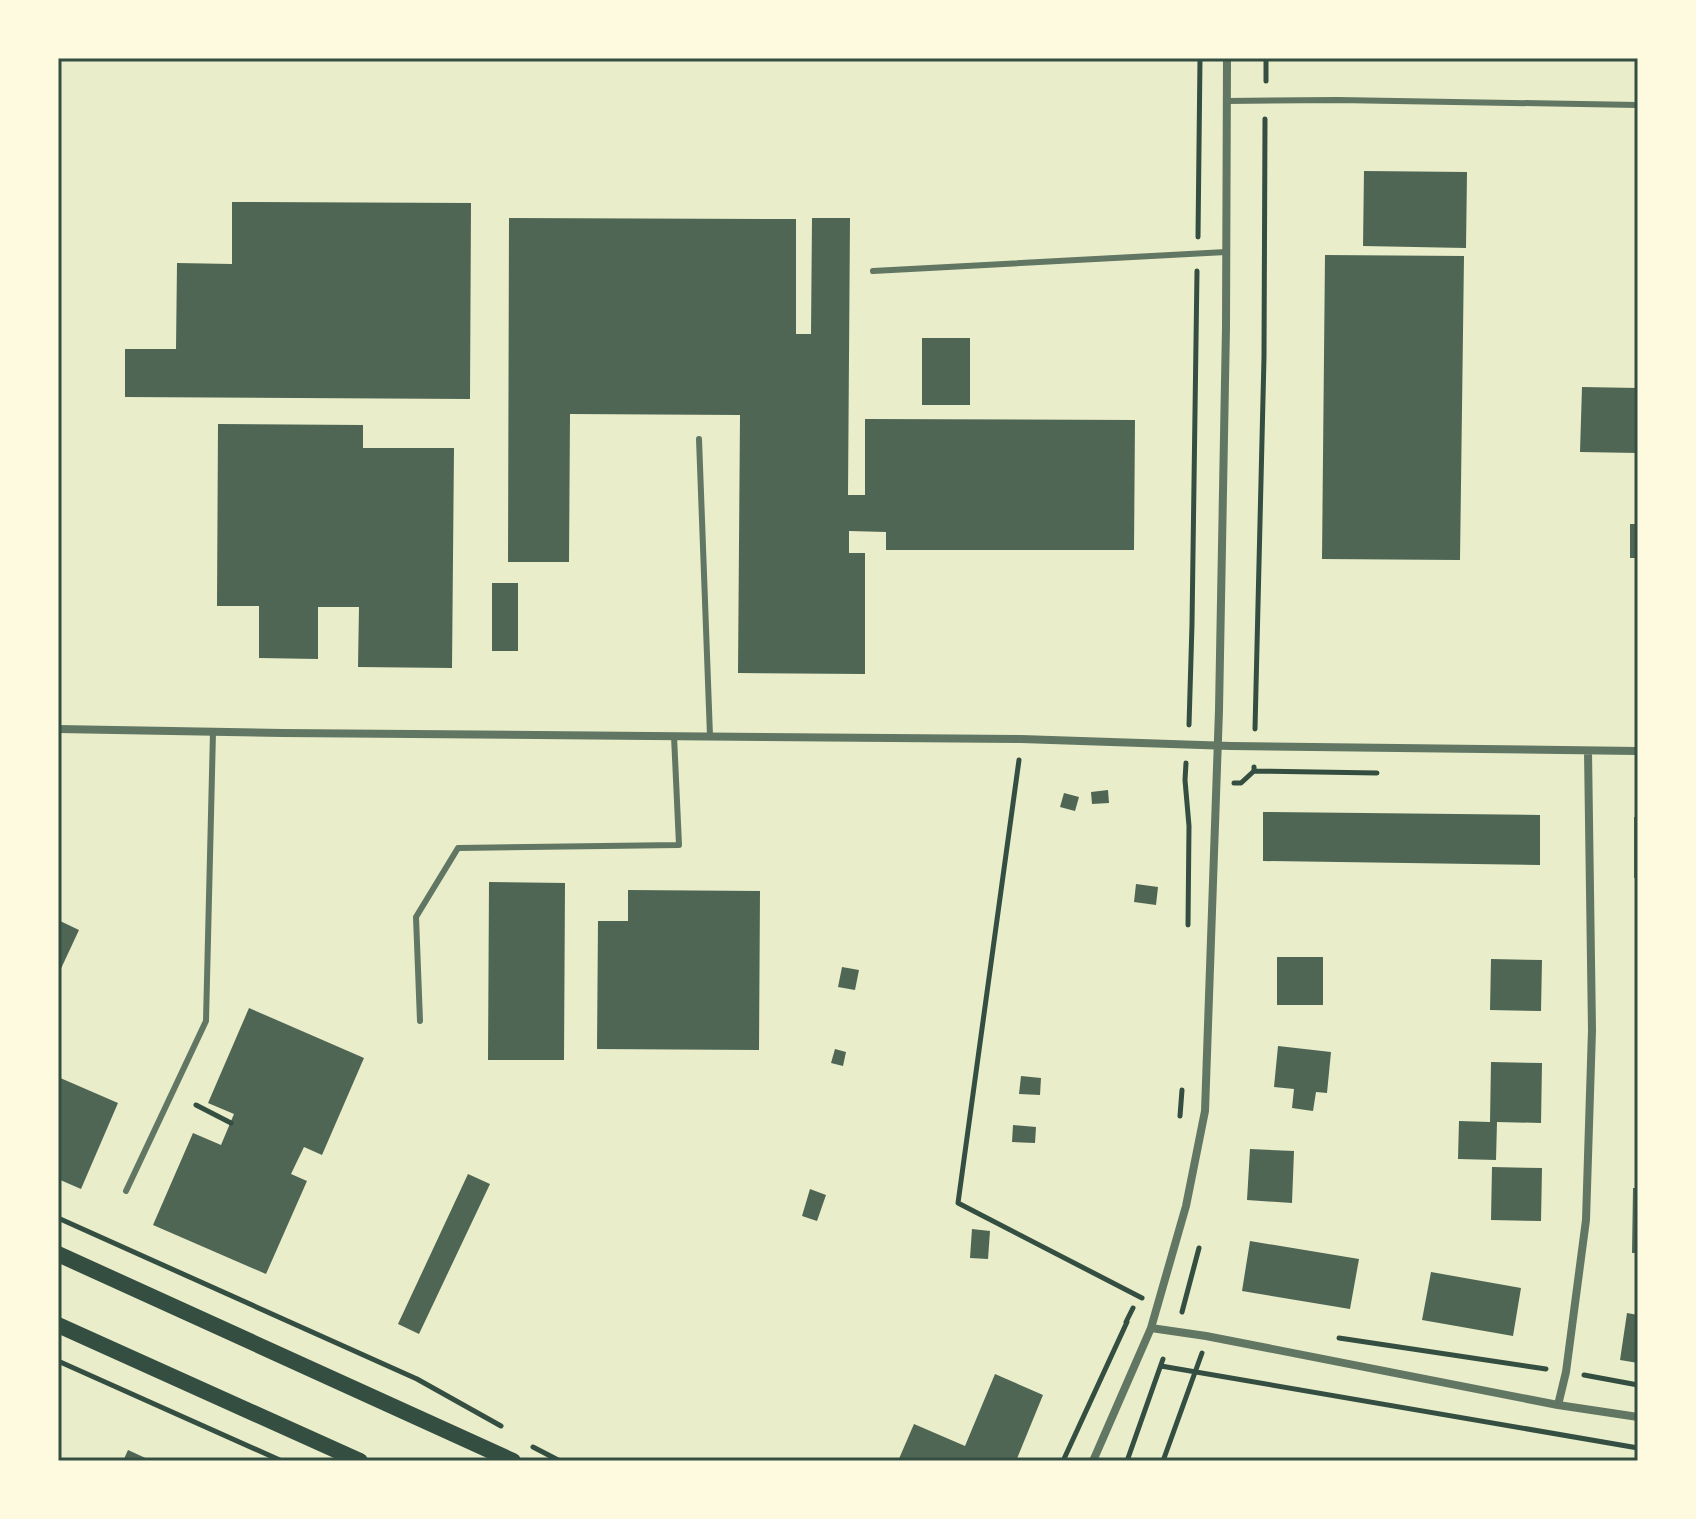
<svg xmlns="http://www.w3.org/2000/svg" width="1696" height="1519" font-family="Karla,sans-serif">
<style>
.building{fill:#4f6655}
.lines{fill:none;stroke-linecap:round;stroke-linejoin:round}
.path{stroke:#344e41;stroke-width:5}
.service{stroke:#617663;stroke-width:6}
.minor{stroke:#617663;stroke-width:8}
.secondary{stroke:#344e41;stroke-width:16}
.neatline{fill:none;stroke:#344e41;stroke-width:3}
</style>
<rect width="100%" height="100%" fill="#e9edc9"/>
<!-- building -->
<path class="building" d="M1364,171l103,1 -1,76 -103,-2z
M232,202l239,1 -1,196 -345,-2v-48h51l1,-86 55,1z
M509,218l287,1v115h15l1,-116h38l-2,277h17v-76l270,1 -1,130h-248v-18l-37,-1v22h16v121l-127,-1 2,-258 -170,-1 -1,148h-61z
M1325,255l139,1 -4,304 -138,-1z
M922,338h48v67h-48z
M1582,387l56,1v65l-58,-1z
M218,424l145,1v23h91l-2,220 -94,-1 1,-60h-41v52l-59,-1v-52h-42z
M1630,524h8v34h-8z
M492,583h26v68h-26z
M1108,790l1,13 -17,1 -1,-12z
M1064,793l15,4 -4,14 -15,-4z
M1263,812l277,3v50l-277,-4z
M1634,817h4v61h-4z
M489,882l76,1 -1,177h-76z
M1136,884l22,3 -2,18 -22,-3z
M628,890l132,1 -1,159 -162,-1 1,-128h30z
M58,920l21,10 -21,45z
M1277,957h46v48h-46z
M1491,959l51,1 -1,51 -51,-1z
M842,967l17,3 -4,20 -17,-3z
M249,1008l115,50 -42,97 -18,-8 -13,27 16,7 -41,93 -113,-49 40,-92 28,12 13,-31 -26,-11z
M1278,1046l53,6 -4,41 -11,-1 -3,19 -21,-3 2,-19 -20,-2z
M835,1049l11,3 -3,14 -12,-3z
M1491,1062l51,1 -1,60 -44,-1 -1,38 -38,-1 1,-38 31,1z
M1021,1076l20,2 -1,17 -21,-1z
M58,1077l60,26 -37,86 -23,-10z
M1013,1125l23,2 -1,16 -23,-1z
M1250,1149l44,2 -2,52 -45,-3z
M1492,1167l50,1 -1,53 -50,-1z
M468,1174l22,10 -71,150 -21,-10z
M1633,1188h5v65h-6z
M810,1189l16,6 -9,26 -15,-5z
M972,1229l18,2 -2,28 -18,-1z
M1250,1241l109,18 -9,50 -108,-18z
M1431,1272l90,16 -8,48 -91,-16z
M1627,1313l11,2v48l-18,-3z
M995,1374l48,21 -27,66h-118l16,-37 51,22z
M128,1450l24,11h-29z"/>
<g class="lines">
<!-- path -->
<path class="path" d="M1266,81v-23
M1198,237l2,-179
M1189,725l3,-101 5,-353
M1255,729l9,-372 1,-238
M1019,760l-61,443 184,95
M1186,763l-1,17 4,46 -1,99
M1254,767v4l123,2
M1234,783h7l13,-12
M196,1105l35,18
M1180,1116l2,-26
M58,1218l359,161 84,47
M1182,1312l17,-64
M1126,1322l7,-14
M1339,1338l207,31
M58,1361l224,100
M1161,1366l477,82
M1584,1375l54,10
M533,1447l27,14
M1063,1461l64,-139
M1127,1461l36,-102
M1163,1461l39,-108"/>
<!-- service -->
<path class="service" d="M1227,101l111,-1 300,5
M873,271l353,-19
M699,439l11,297
M420,1021l-4,-104 42,-69 221,-3 -5,-109
M126,1191l80,-170 7,-289"/>
<!-- minor -->
<path class="minor" d="M58,729l225,4 738,6 210,7 407,5
M1151,1328l55,8 352,69 80,12
M1558,1405l8,-33 20,-152 6,-190 -4,-279
M1093,1461l58,-133 35,-122 19,-95 14,-401 7,-383 1,-269"/>
<!-- secondary -->
<path class="secondary" d="M58,1254l455,207
M58,1325l302,136"/>
</g>
<!-- border -->
<rect width="1696" height="1519" fill="none" stroke="#fefae0" stroke-width="120"/>
<rect x="60" y="60" width="1576" height="1399" class="neatline"/>
</svg>
